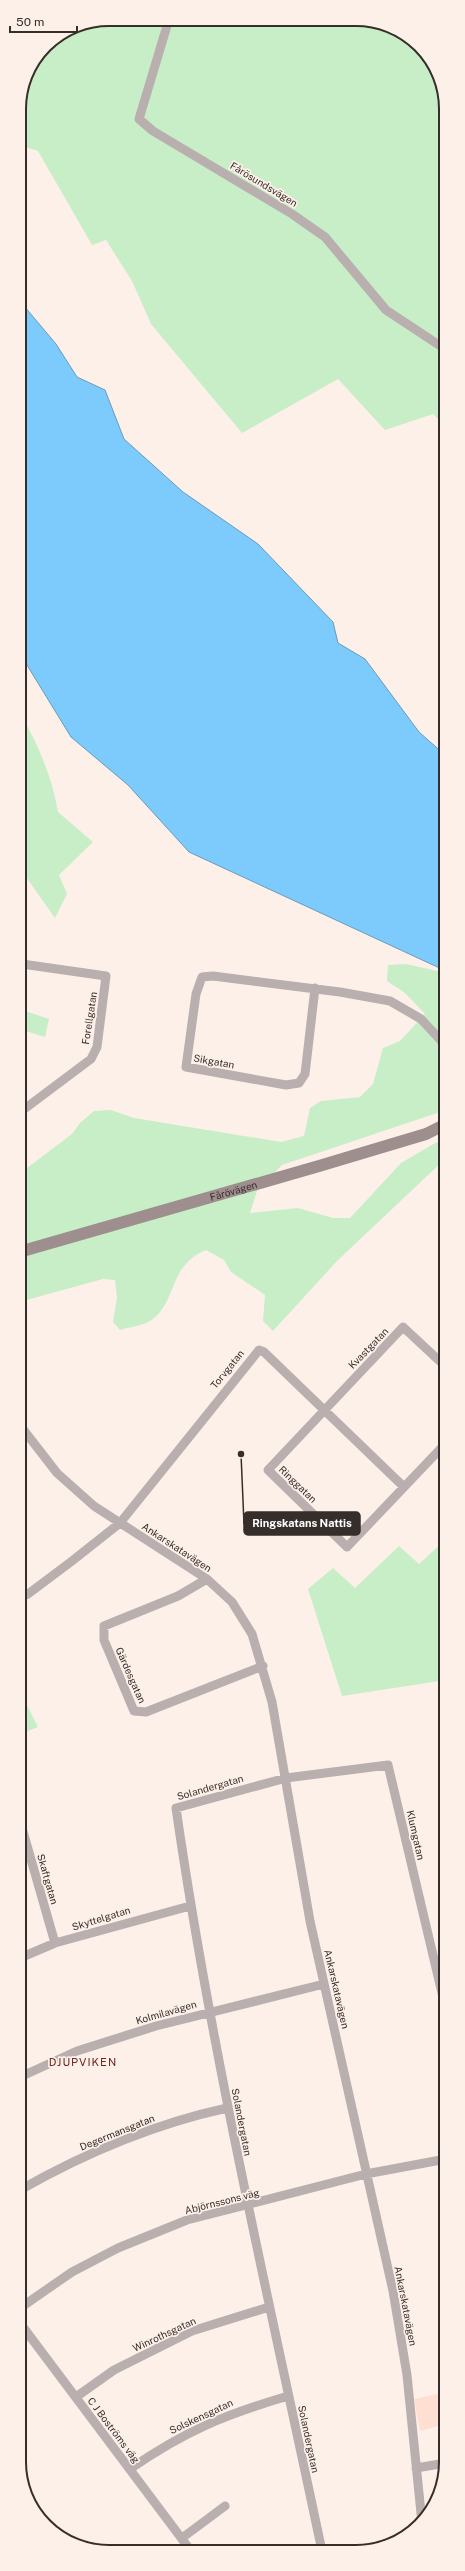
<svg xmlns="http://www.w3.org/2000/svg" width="465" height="2571" font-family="'Public Sans',sans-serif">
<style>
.built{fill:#fedfd2}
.green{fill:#c7eec7}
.water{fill:#7dcafc;stroke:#689bbd}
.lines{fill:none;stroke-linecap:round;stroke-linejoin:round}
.street{stroke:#baafaf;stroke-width:9}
.secondary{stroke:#9e8e8e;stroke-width:12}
.labels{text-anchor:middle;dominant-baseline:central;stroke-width:3.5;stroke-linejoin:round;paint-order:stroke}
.street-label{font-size:10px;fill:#362e2a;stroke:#fdf0e9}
.neighbourhood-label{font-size:11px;letter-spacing:1px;fill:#6b271d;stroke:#fdf0e9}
.rim{fill:none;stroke:#362e2a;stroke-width:2}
.leader{fill:none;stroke:#362e2a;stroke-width:1.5}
.callout-dot{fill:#362e2a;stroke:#fdf0e9;stroke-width:1.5}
.callout{fill:#362e2a;stroke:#362e2a;stroke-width:1.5}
.callout-label{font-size:11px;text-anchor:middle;font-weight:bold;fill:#fff}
</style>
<rect width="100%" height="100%" fill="#fdf0e9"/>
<!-- built -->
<path class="built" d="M446,2392v32l-26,7 -6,-32z"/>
<!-- green -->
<path class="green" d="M109,19l265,2 50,28 21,48v330l-12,-13 -48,16 -47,-51 -96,54 -91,-109 -19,-43 -26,-41 -14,5 -54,-94 -19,-6v-42l7,-29 19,-29 30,-19z
M19,711c18,31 33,65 39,101l35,30 -34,33 8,19 -12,24 -31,-44 -5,2v-82l6,-16 -6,-1z
M406,964l40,9v137l-164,55 -25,26 -7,22 48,-5 35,10h17l51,-55 36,-21 9,3v13l-109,103 -64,70 -10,-10 2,-26 -34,-23 -7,-12 -18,-10c-39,16 -28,53 -56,71 -8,5 -21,6 -30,9l-7,-8 4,-24 -2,-18 -12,-1 -84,23v-128l53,-40 8,-11 14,-12 17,-1 23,8 147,24 23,-6 6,-28 11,-7 39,-4 13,-13 10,-36 17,-7 25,-27 -20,-21 -18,-12 1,-16z
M19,1009l30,10 -4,18 -26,-8z
M446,1539v141l-104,16 -34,-107 25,-21 22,20 44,-42 20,18z
M20,1691l18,36 -18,7z"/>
<!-- water -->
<path class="water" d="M19,300l37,44 21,33 28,13 19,49 59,53 75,52 75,78 5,21 27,16 54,73 26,23 1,216 -257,-119 -61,-67 -57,-48 -52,-85z"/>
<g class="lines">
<!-- street -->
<path class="street" d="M169,19l-30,100 14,12 139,83 33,23 61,73 59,39
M19,966l3,-2 84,12 -9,71 -6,12 -72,54
M315,988l-10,86 -6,9 -13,2 -100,-18 10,-73 6,-17 11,-1 127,16 50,9 31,18 25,27
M446,1367l-43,-40 -135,143 79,77 99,-104
M19,1424l38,49 37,33 113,73 25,23 20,32 20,68 38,219 83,370 14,84 15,148
M207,1579l-29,17 -74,30v14l30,71 12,1 117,-46
M20,1597l8,-3 44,-33 48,-38 139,-173 5,2 140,135
M20,1821l35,122
M20,1958l35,-15 135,-37
M20,2077l57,-26 79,-25 168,-42
M20,2190c65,-37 134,-66 207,-82
M20,2308l52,-36 46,-24 69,-28 179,-46 80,-15
M20,2323l171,228
M76,2397l38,-27 78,-39 77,-24
M416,2468l30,-5
M130,2469c55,-38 94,-54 158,-73
M36,2510l12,15
M182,2538l43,-32
M322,2551c-52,-247 -110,-493 -146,-743l110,-30 102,-13 58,245"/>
<!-- secondary -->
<path class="secondary" id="s1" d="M19,1252l300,-86 107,-32 20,-10"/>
</g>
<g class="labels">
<!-- street labels -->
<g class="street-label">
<text transform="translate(264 184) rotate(31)">Fårösundsvägen</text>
<text transform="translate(89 1018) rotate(-81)">Forellgatan</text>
<text transform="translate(214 1061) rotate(10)">Sikgatan</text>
<text stroke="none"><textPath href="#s1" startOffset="223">Fårövägen</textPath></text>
<text transform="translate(368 1348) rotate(-46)">Kvastgatan</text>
<text transform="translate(227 1369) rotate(-51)">Torvgatan</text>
<text transform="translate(298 1484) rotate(44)">Ringgatan</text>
<text transform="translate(177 1547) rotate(33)">Ankarskatavägen</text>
<text transform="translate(131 1675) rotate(66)">Gärdesgatan</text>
<text transform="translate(210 1787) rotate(-16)">Solandergatan</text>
<text transform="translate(416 1835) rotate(77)">Klumgatan</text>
<text transform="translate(48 1879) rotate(74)">Skaftgatan</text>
<text transform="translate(101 1918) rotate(-17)">Skyttelgatan</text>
<text transform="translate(337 1989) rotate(77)">Ankarskatavägen</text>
<text transform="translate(166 2012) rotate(-16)">Kolmilavägen</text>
<text transform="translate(242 2122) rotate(79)">Solandergatan</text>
<text transform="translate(117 2132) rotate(-22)">Degermansgatan</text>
<text transform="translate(222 2201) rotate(-14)">Abjörnssons väg</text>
<text transform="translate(406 2306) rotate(79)">Ankarskatavägen</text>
<text transform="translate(164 2334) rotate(-25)">Winrothsgatan</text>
<text transform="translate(201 2416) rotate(-25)">Solskensgatan</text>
<text transform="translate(114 2430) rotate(53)">C J Boströms väg</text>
<text transform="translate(309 2439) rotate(78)">Solandergatan</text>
</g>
<!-- neighbourhood labels -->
<g class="neighbourhood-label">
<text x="83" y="2062">DJUPVIKEN</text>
</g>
</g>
<!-- crop -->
<path d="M0 0H465V2571H0ZM109 26H356A83 83 0 0 1 439 109V2462A83 83 0 0 1 356 2545H109A83 83 0 0 1 26 2462V109A83 83 0 0 1 109 26Z" fill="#fdf0e9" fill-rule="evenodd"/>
<path class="rim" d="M109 26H356A83 83 0 0 1 439 109V2462A83 83 0 0 1 356 2545H109A83 83 0 0 1 26 2462V109A83 83 0 0 1 109 26Z"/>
<!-- callouts -->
<path class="leader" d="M241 1454L244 1524"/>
<circle class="callout-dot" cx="241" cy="1454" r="4"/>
<rect class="callout" x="244" y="1512" width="116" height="23" rx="4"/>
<g class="callout-label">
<text x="302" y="1527">Ringskatans Nattis</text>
</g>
<!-- scale -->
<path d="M10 26v6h67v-6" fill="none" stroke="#362e2a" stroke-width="2"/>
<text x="16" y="26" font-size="12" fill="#362e2a" stroke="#fdf0e9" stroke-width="3" paint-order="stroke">50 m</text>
</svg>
